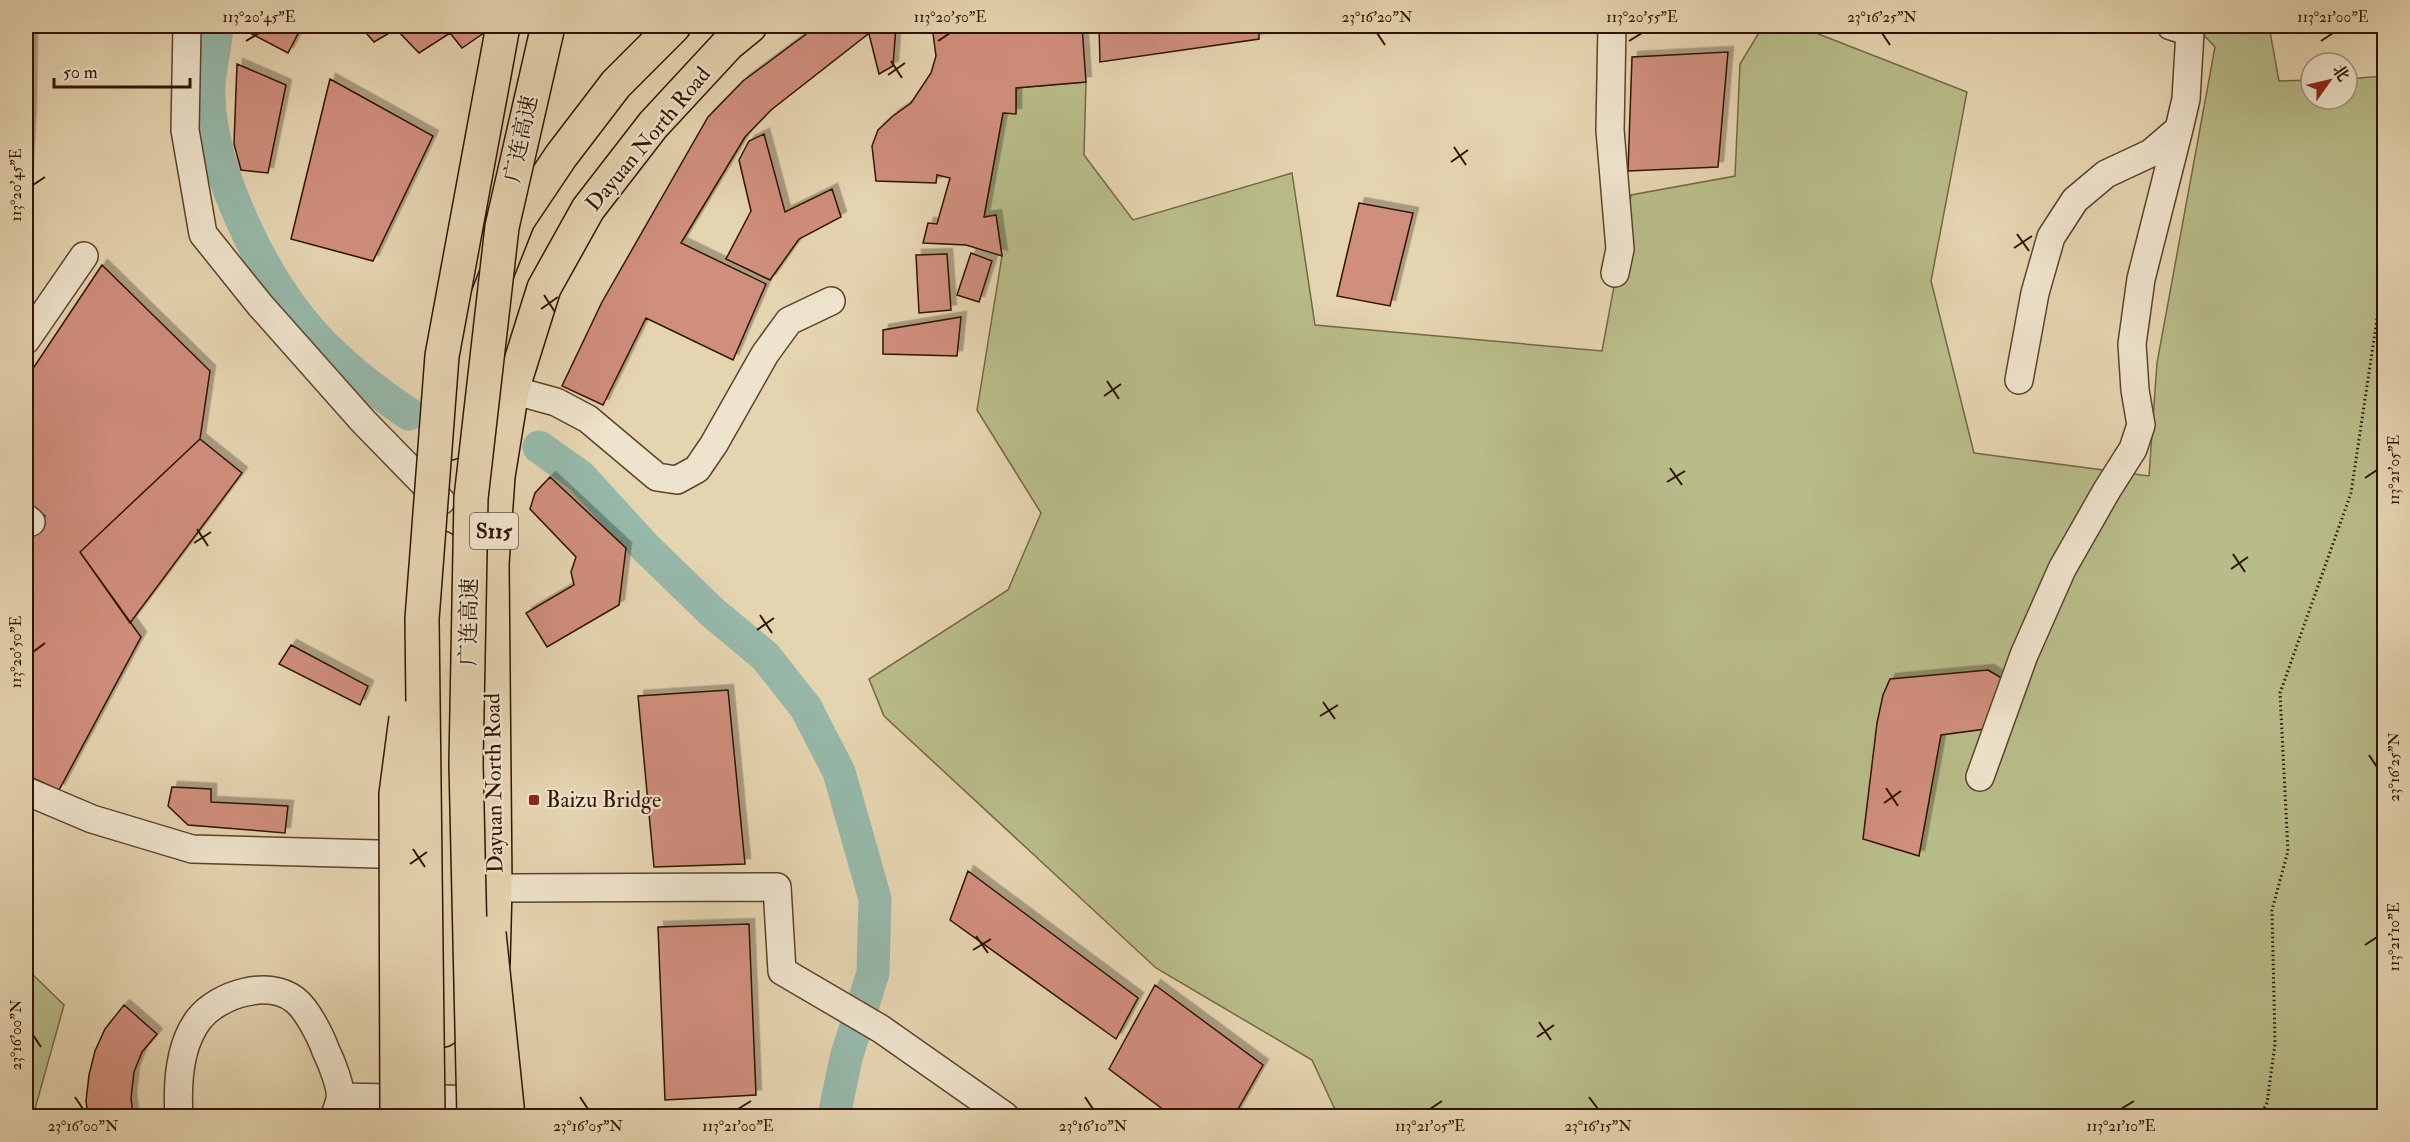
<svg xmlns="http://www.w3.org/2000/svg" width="2410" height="1142" font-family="'IM FELL Double Pica','Noto Serif SC',serif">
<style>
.green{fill:#b8bc89;stroke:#746844;stroke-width:1.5}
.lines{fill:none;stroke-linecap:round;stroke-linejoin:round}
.river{stroke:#96b8a9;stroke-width:33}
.building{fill:#d08e7d;stroke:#2f1300;stroke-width:1.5;filter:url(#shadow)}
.minor-casing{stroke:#5c432c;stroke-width:30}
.major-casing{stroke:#2f1300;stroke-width:36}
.path{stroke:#2f1300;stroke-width:3;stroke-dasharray:1.5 3;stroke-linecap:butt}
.minor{stroke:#eee3cc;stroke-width:27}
.major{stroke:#e5d4b0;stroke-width:33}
.highway-bridge-casing{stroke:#2f1300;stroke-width:36;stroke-linecap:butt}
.highway-bridge{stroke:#e5d4b0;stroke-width:33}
.ticks{fill:none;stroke:#2f1300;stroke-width:2}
.poi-dot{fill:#8f2418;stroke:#eee3cc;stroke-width:2}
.labels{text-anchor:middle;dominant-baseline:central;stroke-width:4.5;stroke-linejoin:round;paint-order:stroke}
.shield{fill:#eee3cc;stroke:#68513d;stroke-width:1.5}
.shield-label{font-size:21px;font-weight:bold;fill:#2f1300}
.street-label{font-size:22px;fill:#2f1300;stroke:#eee3cc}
.poi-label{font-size:22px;fill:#2f1300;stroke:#eee3cc;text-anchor:start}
.neatline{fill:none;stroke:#2f1300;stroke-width:2}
.ticks-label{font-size:15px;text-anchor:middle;fill:#2f1300}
</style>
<defs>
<filter id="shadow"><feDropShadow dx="5.5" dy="-5.5" stdDeviation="0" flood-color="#0004"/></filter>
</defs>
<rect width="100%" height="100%" fill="#e5d4b0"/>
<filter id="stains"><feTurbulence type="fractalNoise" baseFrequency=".00333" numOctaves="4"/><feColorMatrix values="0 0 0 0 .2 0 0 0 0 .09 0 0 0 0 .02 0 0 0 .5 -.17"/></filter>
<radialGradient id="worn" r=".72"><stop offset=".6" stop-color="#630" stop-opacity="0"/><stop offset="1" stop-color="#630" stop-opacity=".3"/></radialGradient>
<!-- green -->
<path class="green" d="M1763,26h35l169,66 -36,189 43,172 175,23 8,-113 58,-316 -20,-21h74l10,55 32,-1v19h36v-20l37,-3v1040h-1046l-26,-56 -156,-92 -272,-252 -15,-37 139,-89 33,-77 -64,-103 25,-154 -6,-41 -12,2 19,-104h13v-25l70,-6 -2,73 49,65 159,-47 23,152 287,26 29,-156 104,-19 5,-112z
M26,968l38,37 -31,111h-7z"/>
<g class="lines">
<!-- river -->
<path class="river" d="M217,26c-1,23 -10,48 -8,72 3,76 54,181 105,237 28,31 61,56 95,79
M539,447l41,29 65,71 67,65 53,44 41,52 33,64 36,127 -2,74 -27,85 -12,58"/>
</g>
<!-- building -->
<path class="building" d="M26,26h6l-1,85 -5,92z
M237,26h65l-14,27z
M360,26h134l-32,22 -12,-15 -31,20 -23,-24 -22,13z
M817,26h46l5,8 -97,76 -26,27 -64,106 85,41 -33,76 -87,-42 -43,87 -41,-19 40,-84 106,-185 35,-36z
M867,26h29l-3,40 -14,8z
M932,26h150l4,56 -70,6v26l-13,-1 -19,104 12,-2 6,41 -36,-11 -43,-2 5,-20 9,1 13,-46 -13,-3 -1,8 -60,-2 -4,-35 6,-16 15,-14 18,-13 20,-30 5,-17z
M1099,26h160v13l-159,23z
M1641,26h83l-3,3 -80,2z
M1728,52l-10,115 -90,4 4,-114z
M237,64l49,21 -18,88 -27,-3 -7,-26z
M330,79l103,57 -60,125 -82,-22z
M764,134l21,78 47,-23 9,28 -42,22 -29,41 -44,-21 25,-48 -12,-51 10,-19z
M1359,203l54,10 -23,93 -53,-10z
M971,253l21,8 -13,41 -22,-7z
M947,254l4,56 -32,3 -3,-58z
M102,265l108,106 -10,68 -120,113 61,85 -82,153 -33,-15v-238l3,2 16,-23 -19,-14v-123z
M961,317l-4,39 -74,-2v-24z
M200,439l42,34 -112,150 -50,-71z
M550,477l76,71 -7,57 -72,42 -21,-34 48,-28 -3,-13 5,-15 -46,-48 5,-16z
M291,645l77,41 -8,19 -81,-41z
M1988,670l22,13 -17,45 -52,7 -22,121 -56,-17 14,-116 6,-28 7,-16z
M728,690l17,174 -91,3 -16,-171z
M172,787l39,2v13l77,4 -3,27 -97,-8 -20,-19z
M968,871l170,127 -22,41 -166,-119z
M749,924l7,171 -91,5 -7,-173z
M1155,985l108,80 -29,51h-62l-63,-47z
M124,1005l33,29 -15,18 -8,20 -3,26 2,18h-45l-2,-15 3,-26 6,-24 10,-22z"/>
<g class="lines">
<defs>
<path id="minor" d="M187,26l-2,104 18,104 57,71 103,116 78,80
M1612,26l-2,104 10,119 -5,24
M26,340l58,-84
M2019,380l16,-87 16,-56 24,-37 31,-26 45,-21 28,-24 7,-30 4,-67 -19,-6
M512,390l44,12 32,17 69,58 20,3 20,-11 17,-25 51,-90 24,-33 42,-20
M26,518l5,4
M1980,777l44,-122 38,-86 45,-79 26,-41 8,-24 -6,-35 -3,-46 9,-65 38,-150
M26,791l66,28 100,30 223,6
M495,888l282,-1 5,84 99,58 124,87
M341,1097l149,3
M179,1116c-2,-31 0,-71 20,-97 20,-25 70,-40 96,-19 12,9 26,37 31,51 5,10 16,37 14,48 -1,6 -4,12 -5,17"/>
<path id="major" d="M450,443l5,-43 13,-54 50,-126 43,-64 55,-72 58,-58
M442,548l-2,177 3,130v175
M493,962l2,-74 -3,-324 6,-88 14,-86 32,-102 44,-79 65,-84 75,-81 22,-18"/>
</defs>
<!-- minor casing -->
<use href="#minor" class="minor-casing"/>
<!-- major casing -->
<use href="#major" class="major-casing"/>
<!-- path -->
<path class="path" d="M26,828l6,-11
M2260,1116l7,-13 8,-59 -3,-134 16,-59 -8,-158 71,-200 33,-221"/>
<!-- minor -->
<use href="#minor" class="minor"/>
<!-- major -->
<use href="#major" class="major"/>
<defs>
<path id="highway-bridge" d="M489,933l19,183
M397,1116l-1,-322 10,-76
M428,1116l-6,-497 20,-263 61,-330
M474,1116l-8,-353 5,-265 31,-271 46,-201"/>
</defs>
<!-- highway-bridge casing -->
<use href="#highway-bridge" class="highway-bridge-casing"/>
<!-- highway-bridge -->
<use href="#highway-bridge" class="highway-bridge"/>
</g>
<!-- ticks -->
<path class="ticks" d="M1377,33l8,12M1882,33l8,12M246,41l13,-8M938,41l12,-8M1629,41l13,-8M2321,41l12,-8M891,61l11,17M888,75l17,-12M1454,147l12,18M1451,162l17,-12M33,185l12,-8M2017,234l12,17M2014,248l18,-12M544,295l11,17M541,309l17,-12M1107,381l12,18M1104,396l17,-12M1670,468l12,17M2365,478l12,-8M1667,482l18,-11M197,529l11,17M194,543l17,-11M2233,554l12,18M2231,569l17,-12M760,615l12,18M757,630l17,-12M33,652l12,-9M1323,702l12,17M1320,716l18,-11M2369,755l8,12M1886,788l12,18M1884,803l17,-12M413,849l12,18M410,864l17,-12M976,936l12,17M2365,945l12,-8M973,950l18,-11M1539,1022l12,18M33,1035l8,12M1537,1037l17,-12M75,1097l8,12M580,1097l8,12M1085,1097l8,12M1589,1097l9,12M738,1109l13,-8M1430,1109l12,-8M2121,1109l13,-8"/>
<!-- markers -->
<rect class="poi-dot" x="528" y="794" width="12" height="12" rx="3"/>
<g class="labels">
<!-- shield labels -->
<rect class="shield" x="470" y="513" width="48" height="36" rx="4.5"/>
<g class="shield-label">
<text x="494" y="531">S115</text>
</g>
<!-- street labels -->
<g class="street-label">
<text transform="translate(521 139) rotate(-78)">广连高速</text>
<text transform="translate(648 139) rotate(-50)">Dayuan North Road</text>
<text transform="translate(469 622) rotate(-89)">广连高速</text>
<text transform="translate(494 783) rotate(-91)">Dayuan North Road</text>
</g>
<!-- poi labels -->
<g class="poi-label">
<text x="546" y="800">Baizu Bridge</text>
</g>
</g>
<!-- margin -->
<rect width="2410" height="1142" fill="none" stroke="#e5d4b0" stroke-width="66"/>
<!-- north arrow -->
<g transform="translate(2329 81) rotate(56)"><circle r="28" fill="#eee3cc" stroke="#a2907a" stroke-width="1.5"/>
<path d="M0-4.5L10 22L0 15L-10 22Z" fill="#8f2418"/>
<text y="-9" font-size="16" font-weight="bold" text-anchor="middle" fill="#2f1300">北</text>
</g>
<!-- scale -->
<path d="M54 78v9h136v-9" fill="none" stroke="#2f1300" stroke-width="3"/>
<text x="63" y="78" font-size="18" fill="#2f1300" stroke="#eee3cc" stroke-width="4.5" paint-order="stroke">50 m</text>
<rect x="33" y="33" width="2344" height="1076" class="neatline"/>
<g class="ticks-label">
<text x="259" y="22">113°20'45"E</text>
<text x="950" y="22">113°20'50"E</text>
<text x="1377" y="22">23°16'20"N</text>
<text x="1642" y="22">113°20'55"E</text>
<text x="1882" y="22">23°16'25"N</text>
<text x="2333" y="22">113°21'00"E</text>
<text transform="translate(16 185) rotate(-90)" y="5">113°20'45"E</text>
<text transform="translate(2394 470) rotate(-90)" y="5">113°21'05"E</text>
<text transform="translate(16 652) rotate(-90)" y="5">113°20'50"E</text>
<text transform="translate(2394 767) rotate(-90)" y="5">23°16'25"N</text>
<text transform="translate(2394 937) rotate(-90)" y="5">113°21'10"E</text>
<text transform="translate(16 1035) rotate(-90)" y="5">23°16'00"N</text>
<text x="83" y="1131">23°16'00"N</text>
<text x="588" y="1131">23°16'05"N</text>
<text x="738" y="1131">113°21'00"E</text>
<text x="1093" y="1131">23°16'10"N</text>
<text x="1430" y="1131">113°21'05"E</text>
<text x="1598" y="1131">23°16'15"N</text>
<text x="2121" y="1131">113°21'10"E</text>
</g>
<rect width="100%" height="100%" filter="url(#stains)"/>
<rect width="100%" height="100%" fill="url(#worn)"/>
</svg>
